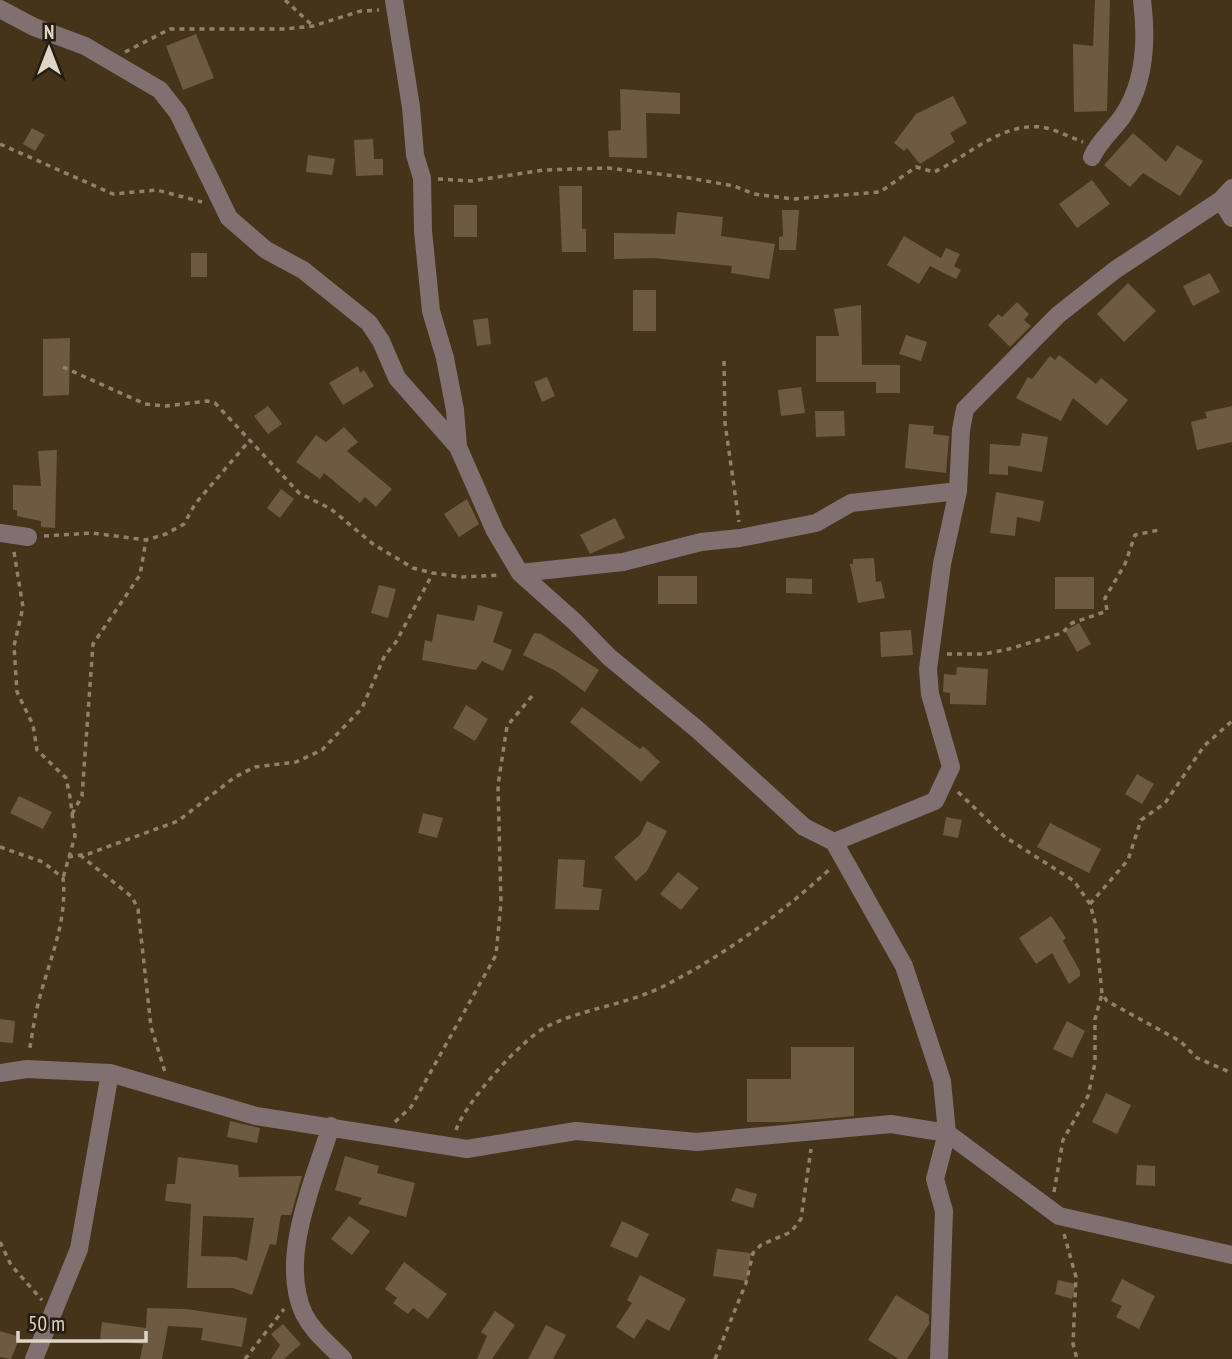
<svg xmlns="http://www.w3.org/2000/svg" width="1232" height="1359" font-family="'PT Sans Narrow',sans-serif">
<style>
.building{fill:#6d5a40;fill-rule:evenodd}
.lines{fill:none;stroke-linecap:round;stroke-linejoin:round}
.path{stroke:#8f816d;stroke-width:3.5;stroke-dasharray:5 5;stroke-linecap:butt}
.minor{stroke:#817072;stroke-width:18}
</style>
<rect width="100%" height="100%" fill="#45341a"/>
<!-- building -->
<path class="building" d="M1095,0h15l-3,111 -33,1 -1,-68 20,2z
M196,34l18,44 -31,12 -17,-44z
M620,89l60,4v21l-34,-1 1,45 -38,-1 -1,-26 13,-1z
M953,96l14,27 -17,10 5,9 -35,22 -13,-16 -3,3 -10,-8 22,-29z
M32,128l13,7 -10,16 -12,-7z
M1133,133l33,29 11,-17 26,16 -23,35 -37,-23 -13,14 -26,-22z
M373,139l1,20h9v16l-27,1 -2,-36z
M308,155l27,4 -3,16 -26,-3z
M1092,180l18,24 -33,24 -18,-24z
M559,186h23v43h4v23h-24z
M454,205h23v32h-23z
M782,210h17l-3,40h-17v-13l4,-1z
M677,212l46,5 -2,19 54,8 -6,35 -38,-6 1,-7 -78,-8 -40,1v-26l61,1z
M904,236l37,22 5,-10 14,6 -6,12 7,4 -5,9 -26,-13 -11,18 -32,-19z
M191,253h16v24h-16z
M1210,273l10,19 -27,14 -10,-20z
M1128,283l28,28 -32,31 -27,-28z
M633,290h23v41h-23z
M1017,302l12,12 -5,6 7,6 -21,21 -22,-22 10,-11 4,3z
M861,305l1,60h38v28h-24v-11h-60v-46h23l-5,-27z
M488,318l3,26 -14,2 -4,-26z
M906,335l21,7 -6,19 -22,-7z
M70,338l-1,57 -26,1v-57z
M1059,355l37,29 5,-6 27,22 -21,26 -34,-28 -12,23 -45,-23 12,-21 4,2 18,-23 5,4z
M358,366l2,7 4,-3 10,16 -31,19 -14,-22z
M547,377l8,19 -13,6 -8,-20z
M801,387l4,26 -24,3 -3,-26z
M268,406l14,18 -14,10 -14,-18z
M1232,406v36l-35,8 -6,-28 16,-4 -2,-6z
M815,411h29l1,25 -29,1z
M909,424l25,2 -1,8 16,2 -3,37 -41,-5z
M344,427l14,15 -11,9 45,38 -16,18 -11,-10 -5,6 -36,-30 -4,6 -24,-17 20,-27 10,7z
M1022,433l26,4 -6,35 -34,-6v9l-19,-1 1,-30 30,2z
M57,450l-2,78 -14,-1v-6l-24,-5v-6h-4v-25l28,1 -3,-35z
M281,489l13,10 -14,19 -13,-10z
M996,492l48,9 -4,21 -23,-5 -2,19 -25,-3z
M467,499l12,25 -20,13 -15,-23z
M615,518l10,20 -35,16 -10,-19z
M874,558l2,24 5,-1 4,17 -27,5 -8,-39h3v-5z
M658,576h39v28h-39z
M1055,577h39v32h-39z
M786,578l26,1v15l-26,-1z
M379,585l17,4 -8,29 -17,-5z
M478,605l25,7 -10,30 19,8 -9,21 -21,-10 -6,9 -54,-10 3,-20 7,2 5,-28 37,7z
M1079,623l12,21 -14,8 -12,-21z
M911,630l2,25 -32,2 -1,-25z
M534,633l7,1 58,36 -14,22 -29,-21 -33,-16z
M957,667l31,2 -2,36 -36,-1v-11l-7,-1 1,-18 12,1z
M466,705l22,14 -13,22 -22,-13z
M582,707l58,42 3,-3 17,16 -19,20 -71,-60z
M1137,774l17,10 -12,20 -17,-10z
M19,796l33,16 -9,17 -33,-16z
M423,813l20,5 -6,20 -19,-5z
M946,817l16,3 -4,18 -15,-3z
M647,821l20,10 -20,40 -11,10 -22,-24 26,-22z
M1050,823l51,26 -12,24 -52,-26z
M558,859l27,1 -2,27 19,2 -3,21 -44,-1z
M678,872l21,16 -18,22 -21,-16z
M1051,916l15,22 -3,3 17,30v5l-11,8 -17,-31 -16,11 -17,-26z
M0,1019l15,2 -2,22 -13,-1z
M1067,1021l18,10 -13,27 -19,-9z
M791,1047h63v69l-68,6h-39v-43h44z
M1106,1093l25,12 -14,29 -25,-12z
M230,1121l30,7 -3,15 -30,-6z
M345,1156l34,10 -2,7 38,10 -9,34 -48,-13 4,-6 -27,-8z
M178,1157l60,8 1,12 63,-1 -11,39h-10l-5,30 -6,-1 -18,51 -19,-7h-46l4,-84 -26,-3 2,-17h8zM203,1216l51,2 -7,43 -11,-4 -35,-1z
M1137,1165l18,1v20l-19,-1z
M736,1188l21,6 -4,14 -22,-7z
M349,1216l21,15 -18,24 -21,-16z
M622,1221l27,13 -12,24 -27,-12z
M717,1249l34,4 -4,28 -34,-5z
M404,1262l43,32 -19,25 -15,-11 -5,6 -15,-11 4,-5 -12,-9z
M640,1275l46,24 -17,32 -22,-12 -13,20 -18,-12 16,-24 -5,-3z
M1122,1279l33,17 -16,33 -23,-12 6,-11 -11,-5z
M1058,1280l18,4 -4,15 -17,-5z
M896,1295l33,20v9l-22,35h-8l-31,-19z
M147,1308l39,1 61,9 -5,29 -41,-7 2,-12 -35,-2 -6,33h-22l3,-15 -43,-5 2,-17 44,6z
M495,1311l20,14 -23,34h-15l10,-23 -6,-4z
M283,1324l18,20 -17,15h-13l9,-14 -9,-11z
M546,1325l20,10 -13,24h-25z
M0,1331l20,6 -9,22 -11,-2z"/>
<g class="lines">
<!-- path -->
<path class="path" d="M285,0l28,26
M125,52l45,-23h116l27,-3 48,-15 18,-1
M0,144l113,50 44,-4 45,12
M438,179l33,2 73,-11 64,-2 76,9 50,9 20,8 39,5 87,-7 36,-25 18,5c33,-15 66,-49 107,-45 14,2 28,10 42,15
M724,361l1,62 14,99
M63,367l82,37 21,2 41,-5 8,2 84,90 32,16 42,35 40,24 20,5 29,4 39,-2
M44,536l48,-3 54,7 20,-6 18,-10 11,-20 55,-64
M14,552l9,55 -9,39 3,46 16,33 4,25 29,28 4,19 5,39 -12,42
M947,654h37l25,-5 53,-16 10,-10 35,-12 -2,-13 20,-34 10,-29 24,-5
M958,792l47,45 69,44 16,23 5,18 7,72 5,7 73,40 17,17 35,15
M72,814l10,-18 11,-152 47,-69 6,-35
M0,847l43,15 20,16c5,44 -15,85 -25,126 -4,16 -6,33 -9,48
M80,855l52,42 6,12 13,118 14,45
M68,857l20,-3 90,-33 57,-44 20,-10 41,-5 26,-12 40,-42 23,-53 11,-13 37,-69
M1090,904l38,-44 13,-40 24,-17 39,-57 28,-25
M395,1122l16,-15 85,-152 5,-52 -3,-118 9,-59 26,-31
M456,1130c9,-27 65,-90 90,-103 35,-18 79,-22 116,-40 61,-31 118,-72 169,-119
M1054,1192l9,-52 25,-44 7,-33v-44l7,-25
M1064,1234l12,43 -3,67 4,15
M0,1242l11,23 31,35
M245,1359l39,-50
M715,1359l31,-76 7,-30 8,-8 30,-13 10,-13 10,-70"/>
<!-- minor -->
<path class="minor" d="M394,0l17,107 4,48 7,23 1,53 8,80 14,47 10,52 3,37 37,84 25,42 55,49 34,35 89,73 106,97 30,15 70,124 38,115 5,52 -12,46 9,32 -5,148
M0,9l34,18 51,19 75,44 18,23 51,105 37,32 37,20 66,53 12,18 16,37 61,69
M1092,157c7,-16 20,-26 30,-40 23,-33 25,-78 20,-117
M1221,200l11,18
M0,533l28,4
M520,573l103,-11 78,-20 39,-4 76,-15 35,-20 107,-12
M834,842l101,-41 16,-34 -21,-73 -2,-25 14,-105 16,-73 3,-61 4,-21 93,-94 57,-45 106,-70 11,-12
M0,1073l27,-4 83,4 146,43 211,33 109,-18 121,11 194,-18 56,9 112,83 173,39
M331,1126c-17,54 -53,133 -27,188 9,18 25,30 39,45
M34,1359l45,-110 31,-176"/>
</g>
<!-- north arrow -->
<g transform="translate(49 49)" stroke="#251d12" stroke-width="5" paint-order="stroke">
<path d="M0-5L12 26L0 18L-12 26Z" fill="#dfd5c6"/>
<text y="-10" font-size="19" font-weight="bold" text-anchor="middle" fill="#dfd5c6">N</text>
</g>
<!-- scale -->
<path d="M18 1331v10h128v-10" fill="none" stroke="#dfd5c6" stroke-width="3.5"/>
<text x="28" y="1331" font-size="21" fill="#dfd5c6" stroke="#251d12" stroke-width="5" paint-order="stroke">50 m</text>
</svg>
